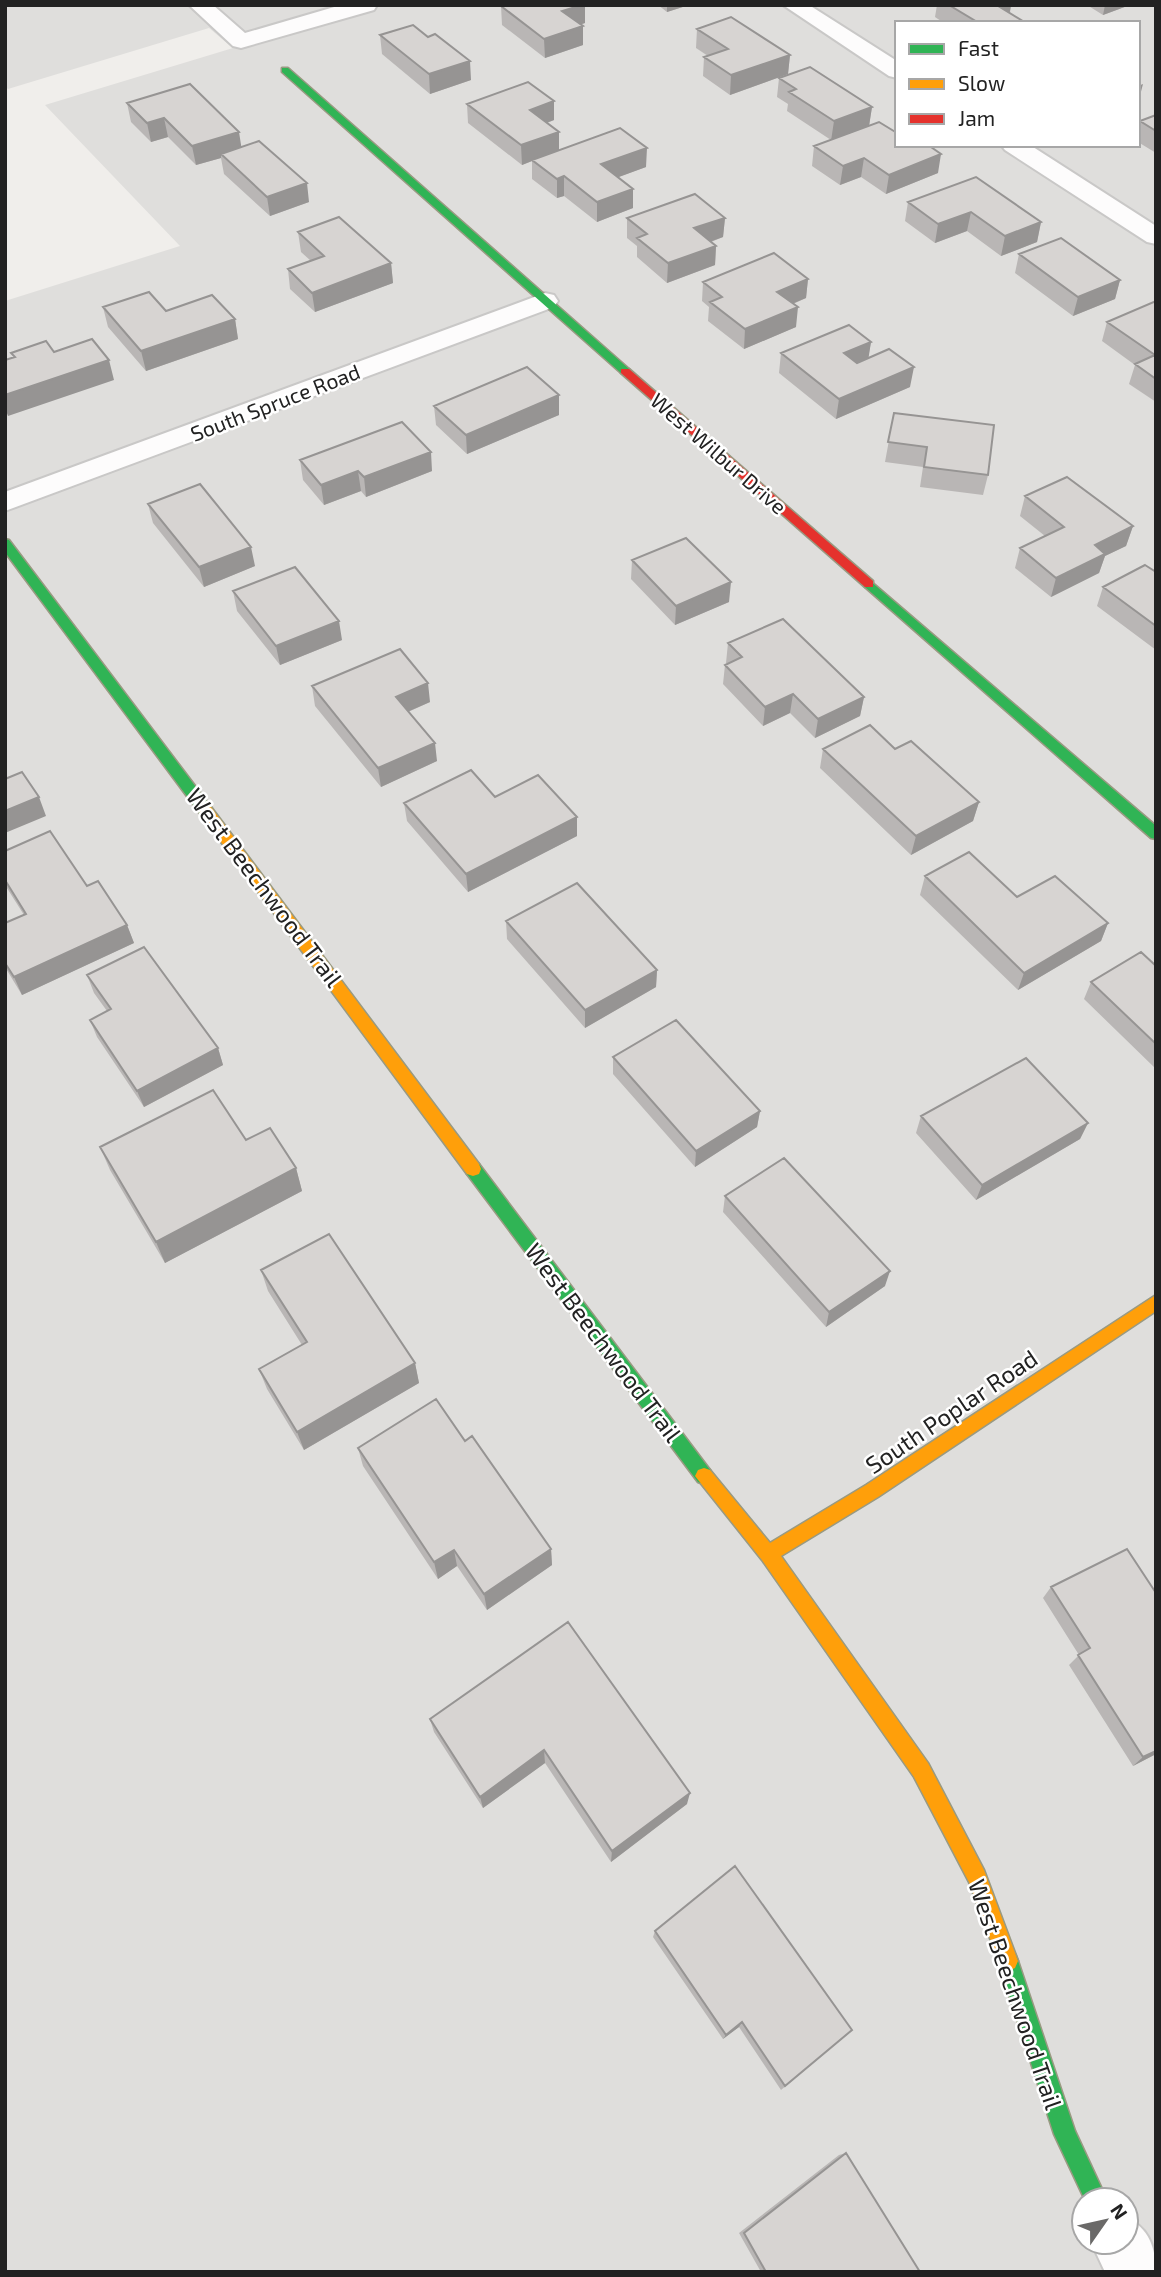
<svg xmlns="http://www.w3.org/2000/svg" width="1161" height="2277" font-family="'Exo 2',sans-serif">
<style>
.residential{fill:#dfdedc;fill-rule:evenodd}
.lines{fill:none;stroke-linecap:round;stroke-linejoin:round}
.street-casing{stroke:#c9c8c7;stroke-width:4}
.fast-casing{stroke:#999a82;stroke-width:3}
.slow-casing{stroke:#999a82;stroke-width:3}
.jam-casing{stroke:#999a82;stroke-width:3}
.street{fill:#fdfcfc;fill-rule:evenodd}
.fast{fill:#30b455;fill-rule:evenodd}
.slow{fill:#ff9f0a;fill-rule:evenodd}
.jam{fill:#e5322d;fill-rule:evenodd}
.wall{fill:#b9b6b5}
.shaded-wall{fill:#969493}
.building{fill:#d7d4d2;stroke:#969493;stroke-width:2}
.labels{text-anchor:middle;dominant-baseline:central;stroke-width:5;stroke-linejoin:round;paint-order:stroke}
.far-street-label{font-size:21px;fill:#222;stroke:#fff}
.street-label{font-size:24px;fill:#222;stroke:#fff}
</style>
<rect width="100%" height="100%" fill="#f0eeeb"/>
<!-- residential -->
<path class="residential" d="M5,5h1151v2267h-1151v-1971l175,-55 -135,-141 188,-57 -24,-20 -201,61 -3,-3zM897,23h241v122h-241zM1084,2200h42v42h-42z"/>
<g class="lines">
<defs>
<path id="street" d="M189,5h24l32,28 96,-28h36l-3,5 -133,38 -8,-2z
M783,5h26l88,56v17l-8,-2z
M1001,145h29l126,81v18l-9,-2 -142,-92z
M545,293l9,2 4,6 -4,6 -549,204v-19z
M1126,2218c23,9 30,31 30,54h-51l-14,-30h35z"/>
<path id="fast" d="M282,68h6l341,301v4h-8l-339,-301z
M5,539l4,1 202,267 2,4 -2,4h-10l-196,-263z
M869,580l287,246v13l-5,-1 -286,-251 -2,-3z
M473,1162l6,2 231,306 3,6 -3,6 -6,2 -6,-2 -231,-308 -2,-5 2,-5z
M1008,1951l7,3 3,7 57,170 32,69h-22l-31,-66 -56,-173 3,-7z"/>
<path id="slow" d="M206,806l5,1 268,357 2,5 -2,5 -6,2 -6,-2 -266,-359 -2,-4z
M1156,1295v16l-278,186 -97,59 147,207 56,107 34,91 -3,7 -7,3 -7,-3 -32,-86 -55,-105 -152,-217 -67,-84 3,-6 6,-2 6,2 60,73 96,-58z"/>
<path id="jam" d="M621,369h8l244,212v6h-8l-244,-214z"/>
</defs>
<!-- street casing -->
<use href="#street" class="street-casing"/>
<!-- fast casing -->
<use href="#fast" class="fast-casing"/>
<!-- slow casing -->
<use href="#slow" class="slow-casing"/>
<!-- jam casing -->
<use href="#jam" class="jam-casing"/>
<!-- street -->
<use href="#street" class="street"/>
<!-- fast -->
<use href="#fast" class="fast"/>
<!-- slow -->
<use href="#slow" class="slow"/>
<!-- jam -->
<use href="#jam" class="jam"/>
</g>
<!-- wall -->
<path class="wall" d="M503,5h82v18l-5,2 3,20 -38,13 -43,-33 -1,-19z
M658,5h31l-22,7z
M937,5h74l-1,8 16,10h-82l-9,-6z
M1087,5h43l-27,10z
M697,29l93,26 -2,19 -58,21 -27,-19 1,-19 4,-1 -12,-8z
M380,35l91,45 -41,14 -48,-40z
M779,78l93,29 -3,19 69,47 -52,21 -25,-17 -21,8 -28,-19 2,-20 17,-6 -44,-29 1,-7 -11,-7z
M554,101v19l-7,3 12,27 87,17 -28,10 15,31 -36,14 -33,-26 -7,2 -25,-19v-18l-10,4 -54,-42 -1,-19z
M127,103l115,44 67,55 -39,14 -46,-42 -3,-16 -25,7 -28,-28 -17,5 -20,-20z
M1156,115v38l-18,-11v-13l2,-8z
M908,202l133,20 -4,20 -36,14 -34,-25 -32,12 -30,-22z
M627,218h98l-2,19 -12,5 5,4 -1,19 -48,18 -30,-26v-11l-10,-8z
M298,232l93,31 2,20 -78,29 -25,-23 -2,-20 23,-8 -10,-9z
M1019,254l101,26 -5,19 -42,17 -58,-43z
M808,279l-2,19 -13,6 3,23 -52,22 -36,-28 1,-14 -7,-6 1,-19z
M1156,301v101l-27,-18 6,-19 -33,-24 5,-19z
M103,307l63,4 69,8 3,20 -92,32 -38,-44z
M871,342l-3,16 42,29 -74,32 -57,-46 2,-20z
M434,406l125,9 -92,39 -31,-29z
M894,413l94,62 -5,20 -63,-8 3,-20 -38,-5z
M300,460l132,11 -66,26 -5,-6 -37,14 -21,-25z
M1025,496l108,30 -7,20 -21,10 -6,17 -48,24 -36,-29 5,-20 25,-12 -25,-20z
M148,504l107,62 -51,21 -51,-64z
M632,560l97,42 -54,23 -44,-46z
M1156,572v78l-59,-44 6,-19z
M233,591l109,49 -62,25 -43,-54z
M728,643l136,54 -4,19 -45,22 -25,-25 -27,13 -40,-42 2,-19 3,-1 -2,-1z
M312,686l118,16 -22,10 29,49 -56,26 -66,-81z
M823,749l156,53 -6,19 -62,34 -91,-87z
M495,797l82,20v19l-109,56 -61,-71 -3,-18z
M5,851l82,35 40,39 7,18 -112,52 -17,-28v-44l19,-8 -19,-30z
M925,876l92,21 91,26 -7,18 -83,49 -98,-95z
M506,921l151,49 -1,17 -71,41 -78,-89z
M1156,966v103l-72,-70 7,-17z
M87,975l131,73 5,17 -79,42 -47,-70 -7,-17 17,-9 -13,-18z
M613,1057l147,54 -3,16 -62,40 -82,-93z
M921,1116l167,7 -8,16 -104,61 -60,-67z
M246,1140l50,28 6,23 -137,72 -55,-93 -10,-23z
M725,1196l160,90 -59,41 -103,-115z
M261,1270l154,93 4,20 -115,67 -37,-61 -8,-20 43,-24 -34,-54z
M465,1441l86,108 1,16 -65,45 -30,-44 -19,13 -75,-113 -5,-18z
M1051,1587l105,6v161l-23,12 -64,-101 10,-10 -36,-57z
M568,1622l119,182 -76,58 -66,-99 -62,45 -49,-76 -4,-13z
M655,1931l197,99 -71,60 -42,-63 -16,12 -70,-102z
M846,2153l74,119h-159l-22,-39 100,-78z"/>
<!-- shaded-wall -->
<path class="shaded-wall" d="M582,5h3v18l-23,7v-19z
M667,5h22l-22,7z
M1007,5h4l-3,17 -8,-15z
M1105,5h25l-27,10z
M583,26v19l-38,13 -1,-19z
M790,55l-2,19 -58,21 1,-20z
M470,61l1,19 -41,14 -1,-20z
M1143,84l-5,19v-17z
M554,101v19l-24,9v-19z
M872,107l-3,19 -38,15 3,-20z
M164,118l4,19 -17,5 -4,-19z
M239,132l3,19 -21,3v4l-25,7 -4,-19z
M559,132v19l-27,9v1l-10,4 -1,-20z
M647,148l-1,19 -46,17 1,-20z
M941,154l-3,19 -52,21 3,-19z
M864,158l-3,19 -21,8 3,-19z
M564,176v20l-7,2v-19z
M307,183l2,19 -39,14 -3,-19z
M633,189v19l-36,14v-20z
M971,212l-4,19 -32,12 3,-19z
M725,218l-2,19 -30,11 1,-20z
M1041,222l-4,20 -36,14 4,-20z
M716,246l-1,19 -48,18 1,-20z
M391,263l2,20 -78,29 -3,-19z
M808,279l-2,19 -31,13 2,-19z
M1120,280l-5,19 -42,17 5,-19z
M798,307l-2,20 -52,22 1,-20z
M235,319l3,20 -92,32 -5,-20z
M871,342l-3,19 -26,11 2,-19z
M109,360l5,20 -106,36 -3,-8v-13z
M914,367l-4,20 -74,32 3,-20z
M559,395v20l-92,39 -1,-19z
M431,452l1,19 -66,26 -2,-20z
M358,471l3,20 -37,14 -3,-20z
M1133,526l-7,20 -21,10 -6,17 -48,24 5,-19 39,-33z
M251,547l4,19 -51,21 -5,-20z
M731,582l-2,20 -54,23 1,-19z
M339,621l3,19 -62,25 -4,-19z
M428,683l2,19 -32,14 -2,-19z
M793,694l-3,19 -27,13 2,-19z
M864,697l-4,19 -45,22 3,-19z
M435,743l2,18 -56,26 -3,-19z
M39,797l7,19 -41,17v-22z
M979,802l-6,19 -62,34 5,-19z
M577,817v19l-109,56 -2,-18z
M1108,923l-7,18 -83,49 6,-17z
M127,925l7,18 -112,52 -8,-18z
M657,970l-1,17 -71,41v-18z
M218,1048l5,17 -79,42 -7,-16z
M760,1111l-3,16 -62,40 1,-16z
M1088,1123l-8,16 -104,61 6,-15z
M296,1168l6,23 -137,72 -9,-21z
M890,1271l-5,15 -59,41 3,-15z
M415,1363l4,20 -115,67 -7,-18z
M551,1549l1,16 -65,45 -3,-16z
M454,1550l3,16 -19,13 -4,-17z
M544,1750l1,13 -62,45 -3,-11z
M1156,1751v3l-23,12 10,-9z
M690,1793l-3,11 -76,58 1,-11z
M742,2022l-3,5 -16,12 3,-4z"/>
<!-- building -->
<path class="building" d="M503,5h79l-20,6 21,15 -39,13 -43,-33z
M949,5h58l-7,2 26,16h-47z
M731,17l59,38 -59,20 -27,-18 24,-8 -31,-20z
M413,25l15,12 7,-3 35,27 -41,13 -49,-39z
M810,67l62,40 -38,14 -45,-29 7,-3 -17,-11z
M528,82l26,19 -24,9 29,22 -38,13 -54,-41z
M190,84l49,48 -47,14 -28,-28 -17,5 -20,-20z
M1156,115v16l-16,-10z
M879,122l18,11v12h31l13,9 -52,21 -25,-17 -21,8 -29,-20z
M620,128l27,20 -46,16 32,25 -36,13 -33,-26 -7,3 -25,-19z
M259,141l48,42 -40,14 -46,-43z
M976,177l65,45 -36,14 -34,-24 -33,12 -30,-22z
M695,194l30,24 -31,10 22,18 -48,17 -31,-25 10,-4 -20,-16z
M339,217l52,46 -79,30 -24,-24 36,-13 -26,-24z
M1061,238l59,42 -42,17 -59,-43z
M774,253l34,26 -31,13 21,15 -53,22 -35,-27 12,-5 -19,-15z
M149,292l17,19 46,-16 23,24 -94,32 -38,-44z
M1156,301v78l-21,-15 20,-9 -48,-33z
M849,325l22,17 -27,11 13,10 32,-14 25,18 -75,32 -58,-46z
M92,339l17,21 -104,35v-35l10,-3 -4,-4 35,-12 8,11z
M527,367l32,28 -93,40 -32,-29z
M894,413l100,12 -6,50 -64,-8 3,-20 -39,-5z
M402,422l29,30 -67,25 -6,-6 -37,14 -21,-25z
M1067,477l66,49 -38,19 10,9 -49,24 -36,-30 44,-21 -39,-31z
M200,484l51,63 -52,20 -51,-63z
M686,538l45,44 -55,24 -44,-46z
M1145,565l11,7v54l-53,-39z
M295,567l44,54 -63,25 -43,-55z
M783,619l81,78 -46,22 -25,-25 -28,13 -40,-42 17,-8 -14,-14z
M400,649l28,34 -32,14 39,46 -57,25 -66,-82z
M870,725l25,24 16,-8 68,61 -63,34 -93,-87z
M471,770l24,27 43,-22 39,42 -111,57 -62,-71z
M22,772l17,25 -34,14v-32z
M50,831l37,55 11,-5 29,44 -113,52 -9,-14v-40l21,-9 -21,-34v-29z
M969,852l48,45 38,-21 53,47 -84,50 -99,-97z
M577,883l80,87 -72,40 -79,-89z
M144,947l74,101 -81,43 -47,-71 21,-11 -24,-34z
M1141,952l15,14v78l-65,-62z
M676,1020l84,91 -64,40 -83,-94z
M1026,1058l62,65 -106,62 -61,-69z
M213,1090l33,50 24,-12 26,40 -140,74 -56,-95z
M784,1158l106,113 -61,41 -104,-116z
M329,1234l86,129 -118,69 -38,-63 48,-27 -46,-72z
M436,1399l29,42 7,-5 79,113 -67,45 -30,-44 -20,12 -76,-114z
M1127,1549l29,44v158l-13,6 -65,-102 12,-7 -39,-61z
M568,1622l122,171 -78,58 -68,-101 -64,47 -50,-78z
M735,1866l117,164 -67,56 -43,-64 -16,13 -71,-104z
M846,2153l74,119h-154l-22,-39z"/>
<g class="labels">
<!-- far-street labels -->
<g class="far-street-label">
<text transform="translate(275 402) rotate(-21)">South Spruce Road</text>
<text transform="translate(719 453) rotate(41)">West Wilbur Drive</text>
</g>
<!-- street labels -->
<g class="street-label">
<text transform="translate(265 887) rotate(53)">West Beechwood Trail</text>
<text transform="translate(604 1342) rotate(53)">West Beechwood Trail</text>
<text transform="translate(951 1411) rotate(-34)">South Poplar Road</text>
<text transform="translate(1016 1994) rotate(71)">West Beechwood Trail</text>
</g>
</g>
<!-- border -->
<rect width="1161" height="2277" fill="none" stroke="#222222" stroke-width="14"/>
<!-- legend -->
<rect x="895" y="21" width="245" height="126" fill="#ffffff" stroke="#a7a7a7" stroke-width="2"/>
<rect x="909" y="44" width="35" height="10" fill="#30b455" stroke="#a7a7a7" stroke-width="2"/>
<text x="958" y="56" font-size="21" fill="#222222">Fast</text>
<rect x="909" y="79" width="35" height="10" fill="#ff9f0a" stroke="#a7a7a7" stroke-width="2"/>
<text x="958" y="91" font-size="21" fill="#222222">Slow</text>
<rect x="909" y="114" width="35" height="10" fill="#e5322d" stroke="#a7a7a7" stroke-width="2"/>
<text x="958" y="126" font-size="21" fill="#222222">Jam</text>
<!-- north arrow -->
<g transform="translate(1105 2221) rotate(56)"><circle r="33" fill="#ffffff" stroke="#a7a7a7" stroke-width="2"/>
<path d="M0-5L12 26L0 18L-12 26Z" fill="#6a6968"/>
<text y="-10" font-size="19" font-weight="bold" text-anchor="middle" fill="#222222">N</text>
</g>
</svg>
